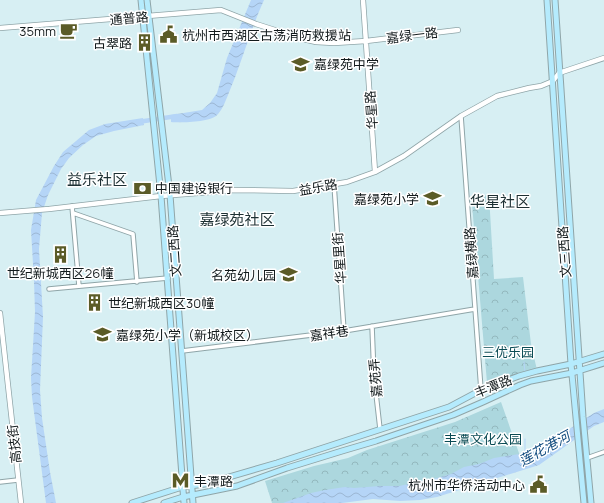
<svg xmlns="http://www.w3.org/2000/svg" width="604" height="503" font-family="Manrope,'Noto Sans SC',sans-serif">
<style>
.park{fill:url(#park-crowns)}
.water{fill:url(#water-waves)}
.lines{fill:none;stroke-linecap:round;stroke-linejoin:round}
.stream{stroke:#b5d5f7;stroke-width:1}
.canal{stroke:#b5d5f7;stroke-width:4.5}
.minor-casing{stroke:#8fa5a8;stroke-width:5.5}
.tertiary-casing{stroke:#8fa5a8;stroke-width:6}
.secondary-casing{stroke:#8fa5a8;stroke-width:7}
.minor{stroke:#fff;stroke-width:3.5}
.tertiary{stroke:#fff;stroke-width:4.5}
.secondary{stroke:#b5ebfd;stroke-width:5}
.labels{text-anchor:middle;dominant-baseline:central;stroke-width:3;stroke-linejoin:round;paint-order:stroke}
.street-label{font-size:13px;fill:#121a1c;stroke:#fff}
.poi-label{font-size:13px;fill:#121a1c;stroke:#fff;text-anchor:start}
.park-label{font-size:13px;fill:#0a4b54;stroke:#fff}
.water-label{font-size:14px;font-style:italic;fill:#124c7f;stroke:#fff}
.quarter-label{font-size:15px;fill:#1d3033;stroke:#fff}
</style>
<defs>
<pattern id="park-crowns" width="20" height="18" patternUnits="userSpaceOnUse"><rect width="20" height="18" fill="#acd7de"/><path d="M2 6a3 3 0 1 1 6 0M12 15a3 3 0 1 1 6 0" fill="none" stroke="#93b8be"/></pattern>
<pattern id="water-waves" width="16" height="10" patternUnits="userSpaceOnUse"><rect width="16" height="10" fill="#b5d5f7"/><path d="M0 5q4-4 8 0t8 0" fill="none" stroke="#9bb6d3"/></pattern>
</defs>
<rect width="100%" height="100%" fill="#d7eff3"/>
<!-- park -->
<path class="park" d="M489,195l5,84 29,-2 8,67 6,26 -50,13 -15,-179c4,-7 8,-8 17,-9z
M501,402l19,54 -88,28 -130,19h-30l-7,-22 49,-15 13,-3 21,-5 19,-8 88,-28z"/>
<!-- water -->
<path class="water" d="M251,0h13c-14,31 -23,64 -36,95 -3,7 -6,16 -12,21 -7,6 -35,7 -45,6v-7l31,-5 8,-7 7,-10 10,-35z
M143,118l1,7 -30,6 -18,5 -13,9 -14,13 -8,11 -13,26 -6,18 -3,36 4,68 -3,73 2,28 8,54 6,31h-10l-14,-106 -1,-19 4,-66 -1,-31 -3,-51 5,-30 18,-34 9,-14 26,-22 16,-6z
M604,409v13l-10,4 -55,39 -102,32 -17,3 -20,1 -27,-2 -31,4h-59l28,-10 14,-3 20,-3 9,1 26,-2h19l38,-8 14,-4 13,-7 15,-3 15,-6 39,-6 7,-4 54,-35z"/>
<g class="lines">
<!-- stream -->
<path class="stream" d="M524,362l1,10
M525,439v13"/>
<!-- canal -->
<path class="canal" d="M138,122l39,-6"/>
<defs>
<path id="minor" d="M461,116l20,274
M334,184l10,147
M72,206l7,80
M73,213l60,21 4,48
M49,289l119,-11
M372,326l2,50 6,53
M182,351l162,-20 131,-22
M587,458l17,-6
M0,482l18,-2"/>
<path id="tertiary" d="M363,0l12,172
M0,28l221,-18 35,14 47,15 13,3 18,1 32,-2 92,-11
M0,213l49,-4 112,-13 74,-6 58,1 54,-9 28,-10 29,-16 57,-40 36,-20 32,-8 12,-2 12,-5 6,-8 45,-15
M0,313l21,190"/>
<path id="secondary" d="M141,0l20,196 23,307
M147,0l23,195 23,308
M547,0l24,364 13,139
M555,0l28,417 8,86
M132,503l50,-16 23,-3 72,-21 172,-56 32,-17 38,-14 18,-5 34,-7 33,-10
M164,503l19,-6 54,-11 50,-18 55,-17 34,-10 77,-26 30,-13 37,-17 11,-4 41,-8 32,-10"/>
</defs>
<!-- minor casing -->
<use href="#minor" class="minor-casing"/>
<!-- tertiary casing -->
<use href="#tertiary" class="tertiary-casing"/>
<!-- secondary casing -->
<use href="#secondary" class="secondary-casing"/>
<!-- minor -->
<use href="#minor" class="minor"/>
<!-- tertiary -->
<use href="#tertiary" class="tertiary"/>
<!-- secondary -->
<use href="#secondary" class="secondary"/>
</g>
<!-- icons -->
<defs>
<symbol id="cafe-bare" viewBox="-9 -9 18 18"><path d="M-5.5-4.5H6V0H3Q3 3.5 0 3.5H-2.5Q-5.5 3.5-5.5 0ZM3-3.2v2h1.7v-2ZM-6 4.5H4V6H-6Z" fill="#5b5b27" stroke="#fff" stroke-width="2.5" paint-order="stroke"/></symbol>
<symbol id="civic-bare" viewBox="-9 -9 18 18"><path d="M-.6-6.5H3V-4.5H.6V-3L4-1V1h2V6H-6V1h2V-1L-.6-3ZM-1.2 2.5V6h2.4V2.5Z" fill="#5b5b27" stroke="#fff" stroke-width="2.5" paint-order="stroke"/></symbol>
<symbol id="building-bare" viewBox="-9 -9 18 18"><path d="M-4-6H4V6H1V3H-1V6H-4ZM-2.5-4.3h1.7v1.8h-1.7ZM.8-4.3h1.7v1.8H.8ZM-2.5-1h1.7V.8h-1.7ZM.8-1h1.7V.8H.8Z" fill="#5b5b27" stroke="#fff" stroke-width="2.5" paint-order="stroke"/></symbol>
<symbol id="school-bare" viewBox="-9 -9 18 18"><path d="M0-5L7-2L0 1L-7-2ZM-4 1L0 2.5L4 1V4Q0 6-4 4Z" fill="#5b5b27" stroke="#fff" stroke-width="2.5" paint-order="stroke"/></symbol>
<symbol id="bank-bare" viewBox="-9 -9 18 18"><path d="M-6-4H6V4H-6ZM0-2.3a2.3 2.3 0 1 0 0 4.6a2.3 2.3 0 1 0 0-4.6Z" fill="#5b5b27" stroke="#fff" stroke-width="2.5" paint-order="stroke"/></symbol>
<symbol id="metro-bare" viewBox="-9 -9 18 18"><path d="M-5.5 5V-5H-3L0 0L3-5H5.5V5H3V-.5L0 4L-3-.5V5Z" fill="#5b5b27" stroke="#fff" stroke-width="2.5" paint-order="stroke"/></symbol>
</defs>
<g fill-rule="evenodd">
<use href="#cafe-bare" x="56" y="18" width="25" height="25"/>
<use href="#civic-bare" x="156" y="22" width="25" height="25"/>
<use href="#building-bare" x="132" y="30" width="25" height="25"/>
<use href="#school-bare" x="288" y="52" width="25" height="25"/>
<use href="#bank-bare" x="130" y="176" width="25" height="25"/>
<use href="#school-bare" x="420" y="186" width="25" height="25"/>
<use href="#building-bare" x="48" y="242" width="25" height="25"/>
<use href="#school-bare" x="276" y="262" width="25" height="25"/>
<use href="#building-bare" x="82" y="290" width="25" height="25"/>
<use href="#school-bare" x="90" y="322" width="25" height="25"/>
<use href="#metro-bare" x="168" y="468" width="25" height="25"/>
<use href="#civic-bare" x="526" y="472" width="25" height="25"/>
</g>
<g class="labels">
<!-- street labels -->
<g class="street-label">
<text transform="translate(129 18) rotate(-5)">通普路</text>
<text transform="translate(412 35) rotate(-7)">嘉绿一路</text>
<text transform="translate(371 110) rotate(-94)">华星路</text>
<text transform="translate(318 187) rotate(-10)">益乐路</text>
<text transform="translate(174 251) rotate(-94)">文二西路</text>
<text transform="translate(564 252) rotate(-94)">文三西路</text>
<text transform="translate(471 253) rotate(-94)">嘉绿横路</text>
<text transform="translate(339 258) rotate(-94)">华星里街</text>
<text transform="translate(329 333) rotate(-8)">嘉祥巷</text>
<text transform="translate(375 378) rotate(-95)">嘉苑弄</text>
<text transform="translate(493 386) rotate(-22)">丰潭路</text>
<text transform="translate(14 444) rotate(-96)">高技街</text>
</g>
<!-- poi labels -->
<g class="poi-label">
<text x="56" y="31" text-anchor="end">35mm</text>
<text x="182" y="35">杭州市西湖区古荡消防救援站</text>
<text x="132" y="43" text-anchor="end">古翠路</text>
<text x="314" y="64">嘉绿苑中学</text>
<text x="155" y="188">中国建设银行</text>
<text x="419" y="199" text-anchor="end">嘉绿苑小学</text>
<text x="60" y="273" text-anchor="middle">世纪新城西区26幢</text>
<text x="276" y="275" text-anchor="end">名苑幼儿园</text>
<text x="108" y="303">世纪新城西区30幢</text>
<text x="116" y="335">嘉绿苑小学（新城校区）</text>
<text x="194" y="481">丰潭路</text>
<text x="525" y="485" text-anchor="end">杭州市华侨活动中心</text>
</g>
<!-- park labels -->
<g class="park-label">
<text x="508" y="352">三优乐园</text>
<text x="483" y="439">丰潭文化公园</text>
</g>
<!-- water labels -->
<g class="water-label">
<text transform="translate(544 448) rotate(-29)">莲花港河</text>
</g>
<!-- quarter labels -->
<g class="quarter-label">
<text x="97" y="179">益乐社区</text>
<text x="500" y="201">华星社区</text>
<text x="237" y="219">嘉绿苑社区</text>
</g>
</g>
</svg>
